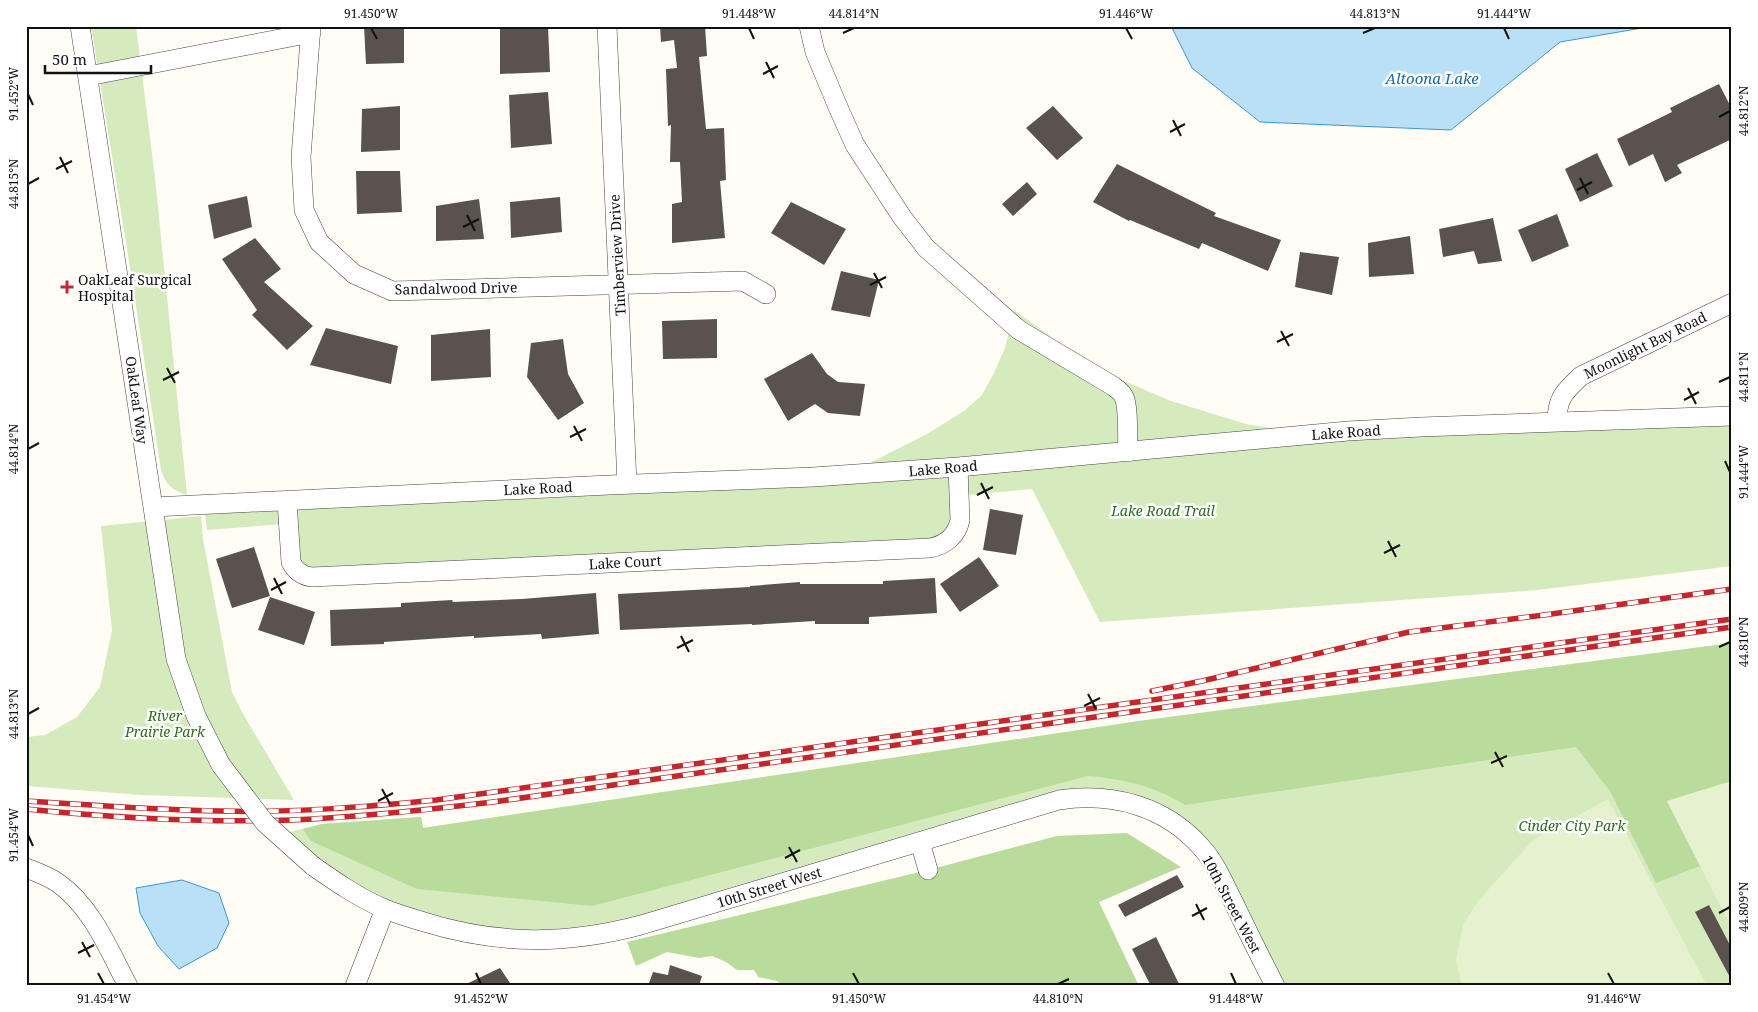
<svg xmlns="http://www.w3.org/2000/svg" width="1758" height="1012" font-family="'Noto Serif',serif">
<style>
.green{fill:#d5ebbd}
.forest{fill:#b9dc9c}
.pitch{fill:#e6f2cf}
.water{fill:#b9e0f7;stroke:#3f96cf}
.building{fill:#5a524d}
.lines{fill:none;stroke-linecap:round;stroke-linejoin:round}
.minor-casing{stroke:#444;stroke-width:20}
.minor{stroke:#fff;stroke-width:19}
.rail-casing{stroke:#c4262e;stroke-width:5.5}
.rail{stroke:#fff;stroke-width:4;stroke-dasharray:11;stroke-linecap:butt}
.minor-bridge-casing{stroke:#444;stroke-width:20;stroke-linecap:butt}
.minor-bridge{stroke:#fff;stroke-width:19}
.ticks{fill:none;stroke:#111;stroke-width:2}
.poi-dot{fill:#c4262e;stroke:#fff;stroke-width:2}
.labels{text-anchor:middle;dominant-baseline:central;stroke-width:5;stroke-linejoin:round;paint-order:stroke}
.street-label{font-size:14px;fill:#111;stroke:#fff}
.poi-label{font-size:14px;fill:#111;stroke:#fff;text-anchor:start}
.park-label{font-size:14px;font-style:italic;fill:#2f6b1f;stroke:#fff}
.water-label{font-size:15px;font-style:italic;fill:#1768a6;stroke:#fff}
.neatline{fill:none;stroke:#111;stroke-width:2}
.ticks-label{font-size:12px;text-anchor:middle;fill:#111}
</style>
<rect width="100%" height="100%" fill="#fffdf5"/>
<!-- green -->
<path class="green" d="M91,26h45l19,152 32,317c-14,-4 -22,-11 -26,-25l-29,-190z
M1014,310l43,31 67,40 47,20 75,23 29,5 73,9 384,-15v143l-194,24 -438,32 -68,-133 -64,6 -23,38 -12,7 -620,31 -14,-10 -3,-38 -89,7 -3,-25 639,-38 25,-3 59,-30 37,-23 18,-16 12,-22 11,-25z
M201,516l2,23 29,153 11,22 51,86 -153,-5 -115,-9v-49l19,-2 32,-18 23,-30 12,-57 -11,-104z
M1732,643v343h-457l-59,-118 -37,-41 -92,-30 -457,131 -141,9 -104,-28 -108,-74 45,-11 99,-7 2,11 716,-107z"/>
<!-- forest -->
<path class="forest" d="M1732,643v138l-65,20 33,65 -44,17 -46,-92 -34,-44 -391,58c-31,-19 -61,-26 -97,-29l-496,130 -175,-17 -106,-48 -8,-12 19,-5 99,-7 2,11 716,-107z
M1127,833l54,34 -82,35 40,84h-356l-6,-5 -19,-4 -4,-7h-17l-11,-8 -14,-6 -13,2 -32,-6 -31,14 -9,-24 301,-72 129,-34z"/>
<!-- pitch -->
<path class="pitch" d="M1732,781v147l-65,-127z
M1608,799l99,187h-245l-6,-25 7,-36 15,-24 55,-61z"/>
<!-- water -->
<path class="water" d="M1171,26h483l-94,16 -109,88 -191,-8 -68,-54z
M182,880l37,13 10,30 -12,25 -38,21 -21,-23 -18,-33 -4,-25z"/>
<!-- building -->
<path class="building" d="M364,26h40v37l-38,1z
M500,26h48l2,46 -50,2z
M660,26h45l2,30 -8,1 7,72 18,-1 2,52 -6,1 5,57 -53,5v-39l10,-2 -2,-40h-10l1,-37 -3,1 -2,-57 11,-1 -3,-28 -13,2z
M1719,84l13,25v30l-55,26 5,8 -17,9 -12,-28 -24,12 -12,-27 55,-27 -2,-4z
M548,92l4,52 -41,4 -2,-53z
M400,106v44l-39,2 1,-43z
M1053,106l30,32 -26,22 -31,-32z
M1597,153l16,33 -33,16 -15,-33z
M1117,164l99,49 -2,3 67,24 -13,31 -66,-28 -3,6 -69,-29 -1,1 -36,-19z
M356,171h44l2,41 -45,2z
M1027,182l10,12 -24,22 -11,-12z
M247,196l5,31 -38,12 -6,-34z
M560,197l2,35 -51,6 -1,-36z
M479,199l5,40 -48,2v-35z
M791,202l55,27 -22,36 -53,-32z
M1557,214l12,32 -37,16 -14,-32z
M1493,218l9,43 -24,3 -4,-13 -31,6 -4,-28z
M1410,236l4,38 -45,3 -1,-34z
M255,238l26,31 -17,13 49,44 -26,24 -35,-35 5,-5 -35,-51z
M1300,252l39,5 -7,38 -37,-8z
M841,271l38,9 -9,37 -39,-7z
M717,319v39l-54,1 -1,-38z
M326,328l72,18 -7,38 -81,-19z
M490,329l1,48 -60,4v-46z
M563,339l5,35 16,29 -26,17 -31,-43 4,-34z
M812,353l15,21 11,8 27,2 -5,32 -32,-3 -13,-9 -27,17 -24,-42z
M990,509l33,6 -7,40 -33,-5z
M254,547l16,49 -38,12 -16,-49z
M979,557l20,29 -39,26 -20,-28z
M935,578l2,35 -68,4v7h-54v-3l-63,4v-1l-132,6 -2,-36 132,-7v-1l50,-4v2h83v-3z
M596,593l3,41 -57,5 -1,-5 -67,4v-2l-90,6v2l-53,2 -1,-36 71,-3v-4l51,-3 1,2 69,-3z
M270,597l45,15 -11,33 -46,-15z
M1177,875l7,12 -59,30 -7,-12z
M1709,905l23,44v32l-37,-69z
M1156,937l24,49h-29l-19,-37z
M670,965l32,11 -3,10h-51l5,-14 15,3z
M500,968l12,18h-50z"/>
<g class="lines">
<defs>
<path id="minor" d="M80,26l96,633 20,57 25,49
M311,26l-10,131 3,53 15,32 35,32 38,17 351,-10 23,13
M607,26l20,458
M809,26l6,26 23,55 17,38 47,72 24,31 93,82 94,56c4,3 9,6 11,11 5,11 3,42 4,55
M88,76l223,-43
M1557,422c0,-24 7,-30 24,-46l151,-73
M287,501l4,61c4,9 12,14 21,15l618,-29c16,-3 27,-13 30,-28l-2,-53
M153,507l456,-22 204,-8 145,-10 390,-36 73,-4 311,-11
M920,842l8,28
M313,866c23,16 46,32 72,43 12,5 26,9 39,13 75,23 142,23 217,3l418,-125c53,-8 106,6 142,47 15,16 23,37 33,56 13,28 27,55 41,83
M26,868c11,4 22,8 32,15 34,24 51,67 70,103
M355,986l30,-77"/>
</defs>
<!-- minor casing -->
<use href="#minor" class="minor-casing"/>
<!-- minor -->
<use href="#minor" class="minor"/>
<defs>
<path id="rail" d="M1152,691l50,-10 207,-49 135,-17 188,-26
M26,801c65,4 129,9 194,10 72,2 145,-4 216,-11l1296,-181
M26,809c89,9 177,14 266,11 67,-3 134,-10 201,-18l1239,-175"/>
</defs>
<!-- rail casing -->
<use href="#rail" class="rail-casing"/>
<!-- rail -->
<use href="#rail" class="rail"/>
<defs>
<path id="minor-bridge" d="M221,765l44,58 48,43"/>
</defs>
<!-- minor-bridge casing -->
<use href="#minor-bridge" class="minor-bridge-casing"/>
<!-- minor-bridge -->
<use href="#minor-bridge" class="minor-bridge"/>
</g>
<!-- ticks -->
<path class="ticks" d="M371,28l6,11M749,28l5,11M1126,28l6,11M1504,28l5,11M843,33l11,-5M1363,33l12,-5M766,62l8,16M763,74l15,-8M28,94l5,11M1719,117l11,-6M1173,120l8,16M1170,132l15,-8M60,157l8,16M56,169l16,-8M1580,178l8,16M28,184l11,-6M1577,190l15,-8M467,215l8,16M463,227l16,-8M874,273l8,15M870,285l16,-8M1281,331l8,15M1277,342l16,-8M167,368l8,15M163,380l16,-8M1719,382l11,-5M1688,388l8,16M1684,400l15,-8M574,426l8,15M570,437l16,-8M28,449l11,-6M1725,461l5,11M981,483l8,16M977,495l16,-8M1388,541l8,16M1384,553l16,-8M274,578l8,16M271,590l15,-8M681,636l8,16M1719,647l11,-5M677,648l16,-8M1088,694l8,15M1084,706l16,-8M28,714l11,-6M1495,752l8,15M1491,763l16,-7M382,789l8,15M378,801l15,-8M28,835l5,11M789,847l8,15M785,858l15,-8M1196,904l8,16M1719,913l11,-6M1192,916l15,-8M82,942l8,15M78,953l16,-8M98,973l6,11M476,973l5,11M853,973l6,11M1231,973l5,11M1608,973l6,11M1058,984l11,-5"/>
<!-- markers -->
<path class="poi-dot" d="M64.5 279.5h5v5h5v5h-5v5h-5v-5h-5v-5h5z"/>
<g class="labels">
<!-- street labels -->
<g class="street-label">
<text transform="translate(617 255) rotate(-93)">Timberview Drive</text>
<text transform="translate(456 288) rotate(-1)">Sandalwood Drive</text>
<text transform="translate(1645 345) rotate(-26)">Moonlight Bay Road</text>
<text transform="translate(137 400) rotate(82)">OakLeaf Way</text>
<text transform="translate(1346 432) rotate(-4)">Lake Road</text>
<text transform="translate(943 468) rotate(-5)">Lake Road</text>
<text transform="translate(538 488) rotate(-3)">Lake Road</text>
<text transform="translate(625 562) rotate(-3)">Lake Court</text>
<text transform="translate(769 887) rotate(-17)">10th Street West</text>
<text transform="translate(1232 904) rotate(62)">10th Street West</text>
</g>
<!-- poi labels -->
<g class="poi-label">
<text x="78" y="279">OakLeaf Surgical<tspan x="78" dy="16">Hospital</tspan></text>
</g>
<!-- park labels -->
<g class="park-label">
<text x="1163" y="510">Lake Road Trail</text>
<text x="165" y="715">River<tspan x="165" dy="16">Prairie Park</tspan></text>
<text x="1572" y="825">Cinder City Park</text>
</g>
<!-- water labels -->
<g class="water-label">
<text x="1432" y="78">Altoona Lake</text>
</g>
</g>
<!-- border -->
<rect width="1758" height="1012" fill="none" stroke="#ffffff" stroke-width="55"/>
<!-- scale -->
<path d="M45 65v8h106v-8" fill="none" stroke="#111111" stroke-width="2.5"/>
<text x="52" y="65" font-size="15" fill="#111111" stroke="#ffffff" stroke-width="4" paint-order="stroke">50 m</text>
<rect x="28" y="28" width="1702" height="956" class="neatline"/>
<g class="ticks-label">
<text x="371" y="18">91.450°W</text>
<text x="749" y="18">91.448°W</text>
<text x="854" y="18">44.814°N</text>
<text x="1126" y="18">91.446°W</text>
<text x="1375" y="18">44.813°N</text>
<text x="1504" y="18">91.444°W</text>
<text transform="translate(14 94) rotate(-90)" y="4">91.452°W</text>
<text transform="translate(1744 111) rotate(-90)" y="4">44.812°N</text>
<text transform="translate(14 184) rotate(-90)" y="4">44.815°N</text>
<text transform="translate(1744 377) rotate(-90)" y="4">44.811°N</text>
<text transform="translate(14 449) rotate(-90)" y="4">44.814°N</text>
<text transform="translate(1744 472) rotate(-90)" y="4">91.444°W</text>
<text transform="translate(1744 642) rotate(-90)" y="4">44.810°N</text>
<text transform="translate(14 714) rotate(-90)" y="4">44.813°N</text>
<text transform="translate(14 835) rotate(-90)" y="4">91.454°W</text>
<text transform="translate(1744 907) rotate(-90)" y="4">44.809°N</text>
<text x="104" y="1003">91.454°W</text>
<text x="481" y="1003">91.452°W</text>
<text x="859" y="1003">91.450°W</text>
<text x="1058" y="1003">44.810°N</text>
<text x="1236" y="1003">91.448°W</text>
<text x="1614" y="1003">91.446°W</text>
</g>
</svg>
